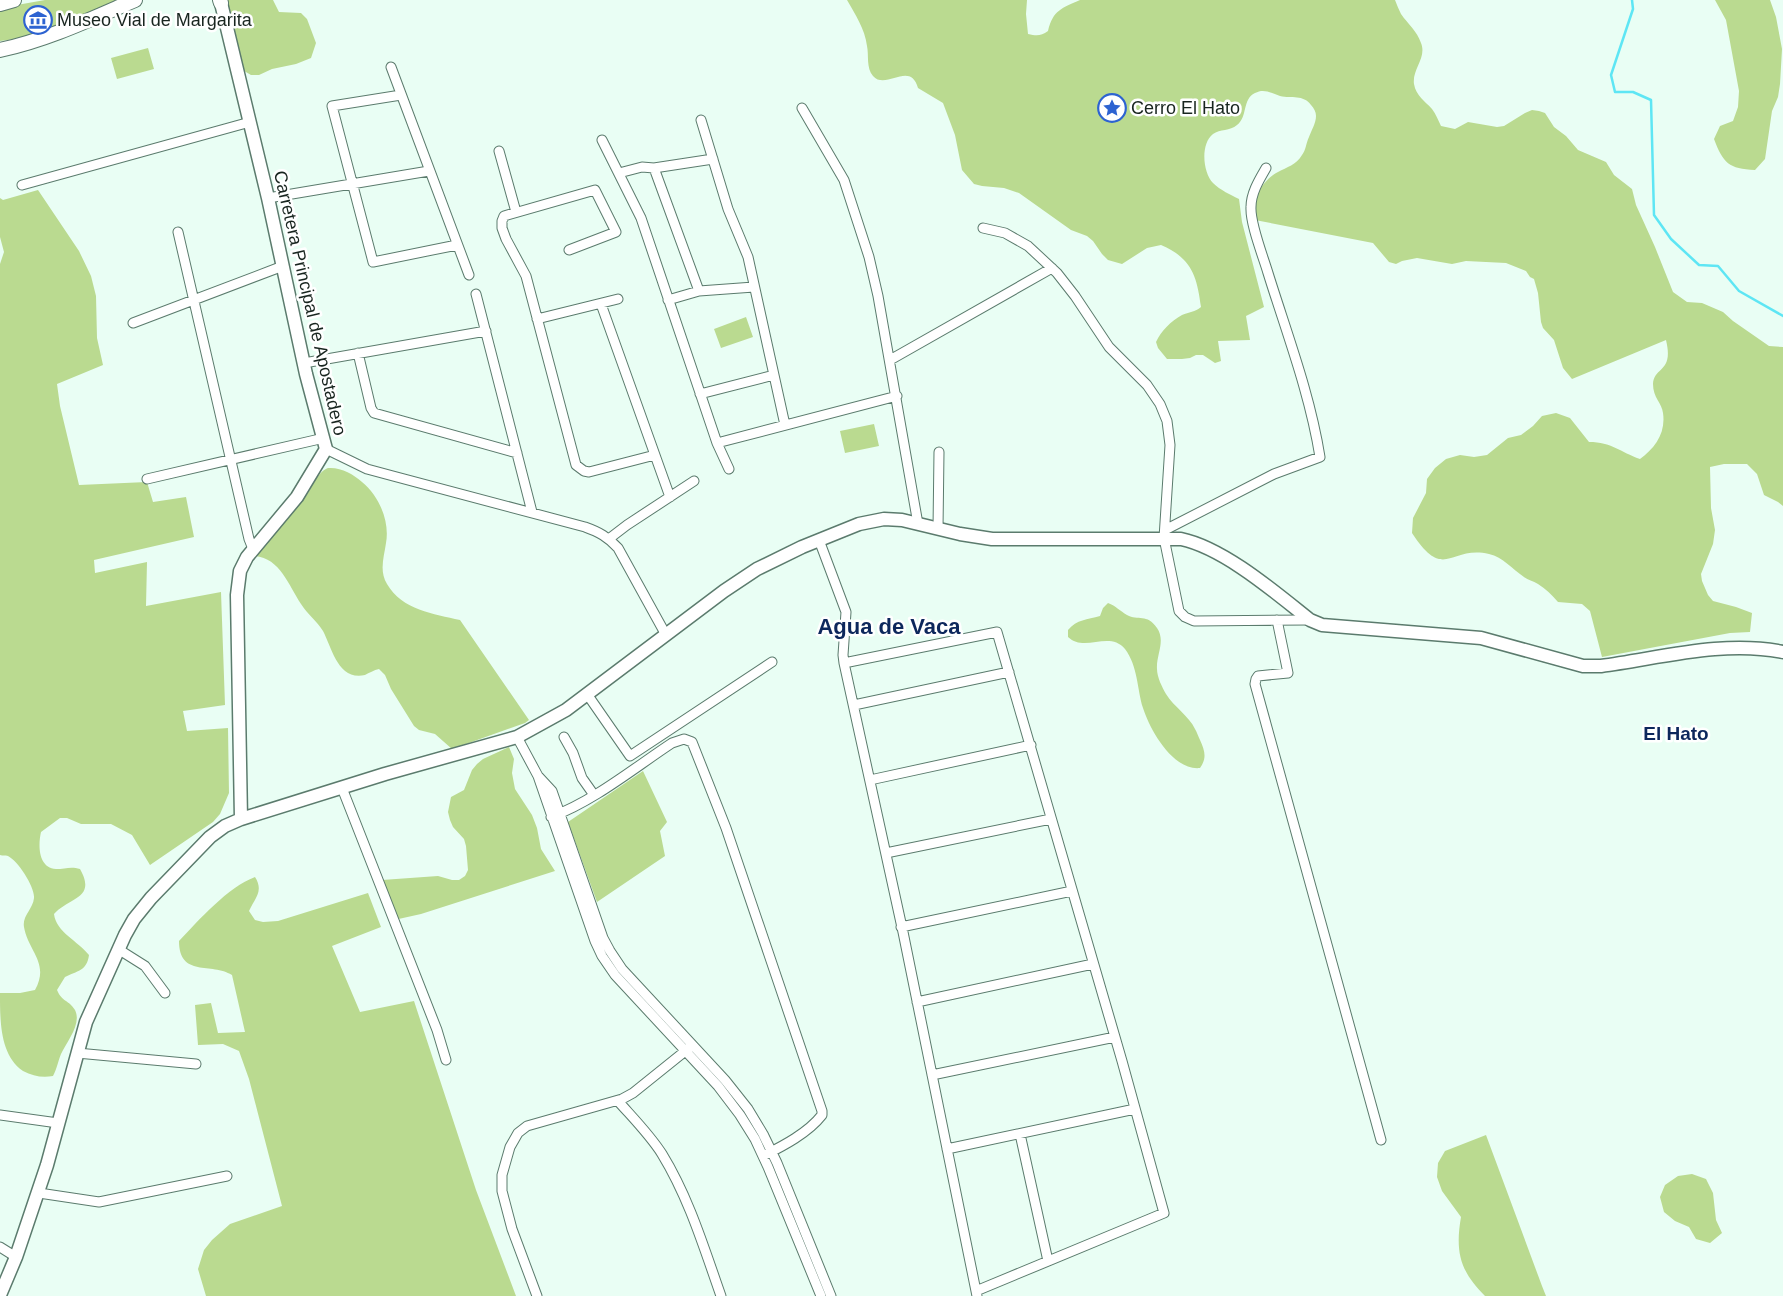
<svg xmlns="http://www.w3.org/2000/svg" width="1783" height="1296" font-family="Arial,sans-serif">
<style>
.green{fill:#bada90}
.lines{fill:none;stroke-linecap:round;stroke-linejoin:round}
.stream{stroke:#5ee6f4;stroke-width:2.5}
.street-casing{stroke:#5b7b6d;stroke-width:11}
.secondary-casing{stroke:#5b7b6d;stroke-width:15}
.primary-casing{stroke:#5b7b6d;stroke-width:16}
.street{stroke:#fff;stroke-width:9}
.secondary{stroke:#fff;stroke-width:12}
.primary{stroke:#fff;stroke-width:14}
.labels{text-anchor:middle;dominant-baseline:central;stroke-width:5;stroke-linejoin:round;paint-order:stroke}
.poi-label{font-size:18px;fill:#18251f;stroke:#fff;text-anchor:start}
.street-label{font-size:18px;fill:#18251f;stroke:#fff}
.neighbourhood-label{font-size:19px;font-weight:bold;fill:#0d275c;stroke:#fff}
.district-label{font-size:22px;font-weight:bold;fill:#0d275c;stroke:#fff}
</style>
<rect width="100%" height="100%" fill="#e9fef4"/>
<!-- green -->
<path class="green" d="M45,0h77c-38,16 -80,37 -122,41v-33z
M225,0h48l6,12 22,1 6,6 9,24 -5,15 -15,6 -24,5 -13,6h-8l-12,-7z
M847,0h180l-1,14 2,20c9,2 13,2 20,-3 5,-21 14,-23 32,-31h315c2,5 4,10 6,14 7,10 16,17 20,29 6,15 -9,26 -7,41 2,12 11,17 18,25 4,5 6,11 9,17l14,3 13,-7 29,5 7,-1 21,-13 7,-3 7,1 6,2 9,14 12,9 12,14 28,12 8,13 18,14 4,16 19,42 18,45 14,10 15,1 21,9 10,9 36,25 14,1v159l-5,-4 -14,-7 -7,-21 -10,-10h-23l-14,3 1,41 4,22 -2,14 -12,30 1,7 6,14 5,6 23,6 16,6 -2,19 -20,1 -128,24 -12,-46 -8,-7 -24,-2c-6,-7 -12,-13 -20,-18 -5,-3 -10,-4 -14,-7 -12,-8 -21,-20 -35,-23 -40,-9 -44,29 -77,-21l1,-15 13,-25 1,-14 8,-11 11,-9 14,-4 14,2 13,-2 21,-17 13,-3 12,-9 9,-10 14,-3 14,5 19,24c23,0 31,10 51,17 15,-11 26,-26 23,-46 -1,-10 -10,-15 -10,-29 1,-18 21,-11 13,-44l-94,39 -9,-11 -9,-28 -11,-12 -2,-6 -3,-29 -4,-14 -4,-2 -4,-6 -20,-8 -40,-2 -14,3 -35,-6 -15,3 -6,3 -7,-2 -16,-19 -118,-23c0,-6 -1,-13 0,-19 1,-10 14,-25 23,-29 9,-5 18,-7 24,-17 4,-5 4,-12 7,-18 2,-6 7,-14 7,-21 0,-4 -2,-8 -5,-11 -8,-11 -19,-6 -31,-9 -9,-3 -16,-8 -25,-3 -13,6 -7,24 -18,32 -7,6 -17,4 -24,9 -13,10 -10,39 0,49 7,7 18,12 26,16l3,23 22,85 -18,9 4,24 -32,1 3,20 -6,2 -12,-8h-7l-6,3 -8,1h-15l-9,-11 -2,-6c5,-11 15,-21 26,-27 7,-3 13,-3 19,-8 -4,-30 -9,-49 -40,-62l-14,3 -25,16 -14,-4 -6,-6 -9,-13 -6,-5 -16,-6 -52,-37 -15,-5 -22,-2 -8,-2 -12,-14 -7,-35 -12,-32 -25,-15c-8,-28 -32,3 -45,-12 -7,-8 -4,-21 -6,-30 -2,-17 -12,-32 -20,-46z
M1715,0h55l6,17 6,32 -2,35 -2,13 -6,14 -7,48 -10,11c-26,-1 -32,-7 -41,-31l6,-13 13,-5 5,-14 1,-16 -13,-71z
M148,48l6,21 -37,10 -6,-21z
M38,190l41,61 12,25 5,20 1,42 6,27 -46,19 3,22 19,79 68,-3 6,20 33,-5 8,40 -100,23 1,13 52,-11 -1,44 75,-14 4,113 -42,6 4,20 41,-3 1,65 -9,21 -7,8 -63,43 -18,-30 -21,-11h-30l-14,-6h-7l-19,14c-3,13 -3,36 15,37 9,0 15,-3 24,0 17,30 -11,28 -26,45 2,18 24,27 35,41 -2,16 -12,16 -24,22l-8,13c5,12 12,10 18,20 7,14 -8,31 -14,44 -3,7 -4,15 -8,22 -11,2 -20,0 -30,-5 -23,-16 -23,-49 -23,-78h20l15,-3c15,-27 -7,-39 -11,-63 -2,-11 9,-18 10,-29 1,-11 -16,-37 -26,-42 -3,-1 -5,0 -8,-1v-591l4,-12 -4,-15v-39l3,2z
M746,317l7,20 -32,11 -7,-19z
M874,424l5,22 -34,7 -5,-22z
M328,468c13,-1 25,6 34,14 17,14 28,39 24,61 -2,14 -7,28 1,41 15,26 47,30 73,36l69,100 -4,3 -73,26 -17,-15 -16,-4 -5,-4 -23,-37 -6,-14 -6,-6c-5,1 -10,4 -14,6 -27,6 -33,-27 -42,-44 -6,-10 -16,-17 -22,-27 -12,-18 -21,-46 -46,-48 15,-20 33,-38 49,-57 8,-10 12,-26 24,-31z
M1108,603c8,3 12,8 19,12 11,6 20,-2 30,13 9,13 -1,27 0,41 0,8 5,18 9,25 8,13 23,22 29,35 2,3 3,7 5,11 5,11 7,18 0,28 -27,3 -50,-38 -57,-60 -6,-19 -5,-42 -18,-59 -16,-19 -40,4 -57,-12v-7c9,-11 19,-10 32,-14l3,-8z
M509,747l5,12 -2,14 3,16 17,26 5,13 4,21 14,22 -134,43 -27,6 -12,-40 56,-4 14,4h7l6,-4 3,-6 -2,-24 -2,-7 -11,-12 -3,-7 -2,-8 3,-15 13,-7 8,-20 5,-6 6,-5z
M643,771l24,51 -7,9 5,25 -68,46 -29,-80z
M255,877c9,14 0,21 -6,34l6,9 8,2 15,-1 90,-28 13,34 -49,19 28,66 54,-11 62,189 40,106h-310l-8,-27 6,-19 8,-10 18,-16 52,-18 -33,-127 -10,-28 -16,-7 -25,1 -3,-40 16,-2 7,30 27,-1 -13,-57c-20,-13 -53,3 -53,-34 20,-21 49,-54 76,-64z
M1486,1135l56,151 4,10h-61c-25,-25 -30,-44 -24,-79l-19,-26 -5,-14 1,-14 7,-12z
M1692,1174l14,5 7,14 3,27 6,13 -12,10 -14,-4 -7,-12 -14,-6 -11,-9 -4,-15 5,-12 13,-9z"/>
<g class="lines">
<!-- stream -->
<path class="stream" d="M1632,0l1,9 -22,66 4,17h18l18,8 3,115 17,24 28,26 19,1 21,25 44,25"/>
<defs>
<path id="street" d="M391,67l78,208
M401,95l-69,11 41,156 84,-17
M802,108l42,72 25,77 9,39 40,228
M701,120l27,89 20,48 37,168
M602,140l39,78 76,225 12,26
M499,151l17,61
M654,168l45,123
M619,173l23,-6 12,1 59,-9
M22,185l228,-63
M268,198l161,-27
M983,228l22,5 23,13 29,27 18,23 34,51 38,38 13,19 7,17 3,24 -6,93 15,73 6,6 9,4 116,-1
M178,232l71,307 4,10
M569,250l47,-18 -21,-42 -91,26 -2,5v7l4,11 20,37 50,189 8,6 5,1 66,-17
M476,294l56,218
M668,300l31,-9 55,-4
M601,304l69,193
M537,319l81,-20
M133,323l150,-57
M358,353l13,55 3,5 143,40
M890,360l162,-92
M304,363l182,-32
M700,394l74,-19
M717,443l180,-47
M326,449l41,20 26,7 192,51c14,5 23,10 33,21l48,87
M147,479l177,-41
M938,529l1,-77
M1165,530l109,-56 46,-17c-10,-63 -33,-123 -52,-184 -5,-17 -18,-49 -17,-66 0,-14 8,-27 15,-39
M610,538l17,-13 67,-44
M819,540l27,72 -3,43 1,8 59,269 74,364
M1277,620l11,53 -30,3 -2,3 -1,5 126,456
M844,663l153,-31 125,429 42,152 -188,78
M587,694l43,62 142,-94
M854,705l155,-33
M517,737l21,39 57,165 7,15 13,19 103,111 22,29 15,24 13,28 53,129
M564,737l9,16 9,25 12,17
M539,777l13,14 51,147 7,13 12,18 103,111 23,29 15,25 14,29 54,133
M870,780l161,-35
M342,788l95,242 9,30
M551,817c43,-16 83,-49 121,-74l12,-4 8,3 34,86 96,283v4c-14,18 -39,31 -59,41
M886,853l165,-34
M901,927l171,-36
M118,949l27,17 20,27
M917,1002l176,-38
M77,1053l119,11
M932,1075l183,-38
M618,1101c15,17 32,34 44,53 27,44 42,94 59,142
M0,1115l58,8
M1020,1134l28,127
M947,1149l188,-40
M39,1193l60,9 128,-26
M0,1247l16,10
M537,1296l-25,-67 -10,-38v-16l8,-28 8,-14 9,-7 95,-27 11,-6 56,-45"/>
<path id="secondary" d="M221,3l47,195 38,176 20,75 -29,48 -50,60 -7,14 -3,24 4,224
M0,1295l16,-38 31,-92 39,-143 39,-87 9,-16 17,-21 59,-61 15,-11 16,-7 144,-45 132,-37 49,-27 158,-119 33,-22 45,-22 57,-23 25,-5 18,1 58,14 32,5h189c43,9 95,54 129,81l12,5 159,13 102,28h18c60,-8 122,-26 182,-14"/>
<path id="primary" d="M220,0l1,3
M0,4l14,-4
M0,50c47,-10 91,-31 135,-50"/>
</defs>
<!-- street casing -->
<use href="#street" class="street-casing"/>
<!-- secondary casing -->
<use href="#secondary" class="secondary-casing"/>
<!-- primary casing -->
<use href="#primary" class="primary-casing"/>
<!-- street -->
<use href="#street" class="street"/>
<!-- secondary -->
<use href="#secondary" class="secondary"/>
<!-- primary -->
<use href="#primary" class="primary"/>
</g>
<!-- icons -->
<defs>
<symbol id="museum-ring" viewBox="-11 -11 22 22"><circle r="9.5" fill="#fff" stroke="#2d63d1" stroke-width="1.5"/><path d="M0-6L6-3V-2H-6V-3ZM-5-1h2V3h-2ZM-1-1h2V3h-2ZM3-1h2V3H3ZM-6 4H6V6H-6Z" fill="#2d63d1"/></symbol>
<symbol id="sight-ring" viewBox="-11 -11 22 22"><circle r="9.5" fill="#fff" stroke="#2d63d1" stroke-width="1.5"/><path d="M0-6L1.8-2.2L6-1.7L2.9 1.2L3.7 5.4L0 3.3L-3.7 5.4L-2.9 1.2L-6-1.7L-1.8-2.2Z" fill="#2d63d1"/></symbol>
</defs>
<g fill-rule="evenodd">
<use href="#museum-ring" x="22" y="4" width="32" height="32"/>
<use href="#sight-ring" x="1096" y="92" width="32" height="32"/>
</g>
<g class="labels">
<!-- poi labels -->
<g class="poi-label">
<text x="57" y="20">Museo Vial de Margarita</text>
<text x="1131" y="108">Cerro El Hato</text>
</g>
<!-- street labels -->
<g class="street-label">
<text transform="translate(310 303) rotate(77)">Carretera Principal de Apostadero</text>
</g>
<!-- neighbourhood labels -->
<g class="neighbourhood-label">
<text x="1676" y="733">El Hato</text>
</g>
<!-- district labels -->
<g class="district-label">
<text x="889" y="626">Agua de Vaca</text>
</g>
</g>
</svg>
